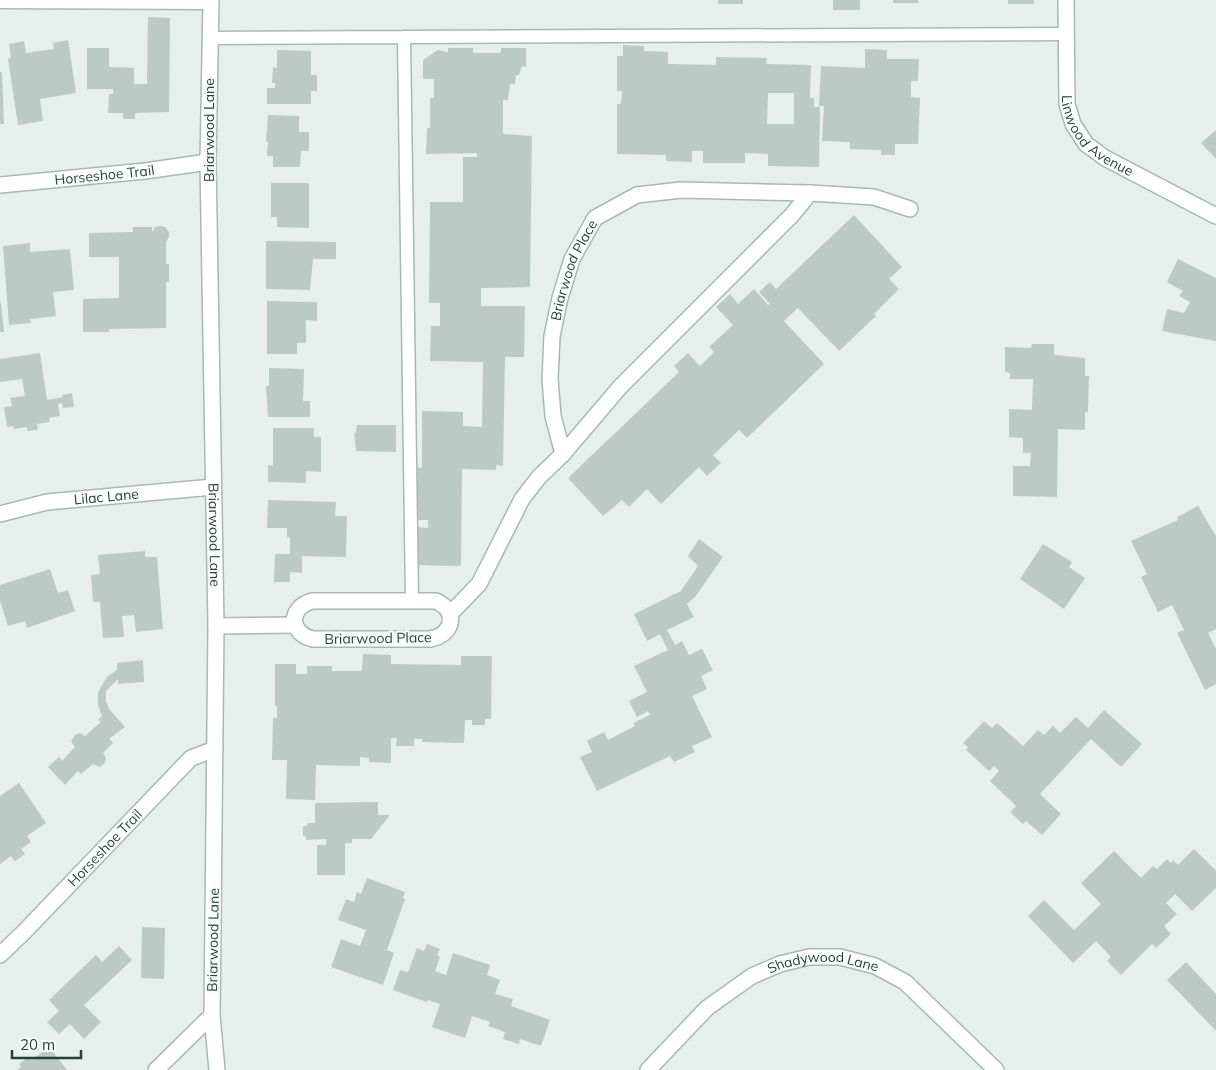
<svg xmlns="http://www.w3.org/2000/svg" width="1216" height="1070" font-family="Mulish,sans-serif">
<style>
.building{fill:#bbcac4;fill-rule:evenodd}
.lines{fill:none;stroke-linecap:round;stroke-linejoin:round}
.service-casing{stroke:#a8b8b2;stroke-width:15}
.minor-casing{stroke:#a8b8b2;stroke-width:18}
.service{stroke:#fff;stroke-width:12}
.minor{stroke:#fff;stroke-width:15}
.labels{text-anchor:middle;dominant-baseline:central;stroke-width:4.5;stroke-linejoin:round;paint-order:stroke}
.street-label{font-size:14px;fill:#24423a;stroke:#f7fbf9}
</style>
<rect width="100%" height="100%" fill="#e6efeb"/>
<!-- building -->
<path class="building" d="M718,0h25v4h-25z
M833,0h27v10h-27z
M893,0h25v3h-25z
M1008,0h26v4h-26z
M148,17l22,1 -1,94 -34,1v6h-12v-6h-15l1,-19h4v-5h-26v-41h22v19l25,1v16h13z
M68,40l8,53 -36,6 3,22 -25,4 -10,-66 3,-1 -2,-14 15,-3 2,12 28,-4 -1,-6z
M623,45l21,1v5l24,1v12l48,1v-8l51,1 -1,6 45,1 -1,33h4v9h6l-1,60 -51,-1v-12l-23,-1v10h-42v-12h-11v11l-26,-1v-6l-49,-1v-50h4l1,-13h-5v-35h6zM768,93h26v31h-27z
M448,48h25v5h28v-5h25v19l-4,-1 -3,9h-3l-1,9h-5l-2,16h-5v34l29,2 -2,151 -49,1v18h44l-1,51h-19l-2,109 -7,-1v5l-34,-1 -1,97 -47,-1 1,-38 13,1v-8h-15l1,-53 8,1v-57l41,1v14l19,1 1,-65 -53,-1 1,-35h9v-23h-11l1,-101h33v-45h14v-4l-51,1 1,-26h3v-30h4v-19h-11v-19l15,-10 10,2z
M865,49l22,1v9h32l-1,22h-7v16l9,1 -2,46h-23v11h-14v-5l-31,-1v-7l-28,-1 2,-35h-5l2,-40 44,2z
M277,50l34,1v24h6v16h-6v13h-44v-16h8v-5h-3l1,-16 4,1z
M0,72h2l2,52h-4z
M268,115l31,1v16h10v19h-8l-1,16h-27v-11h-6l1,-14h-2z
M1216,130v29l-15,-16z
M271,183h38v45l-32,-1v-10h-6z
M854,215l48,52 -13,12 10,10 -25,25 2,2 -37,35 -41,-43 -14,13 40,43 -77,74 -8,-8 -26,25 8,8 -14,13 -8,-9 -38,37 -14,-15 -18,18 -7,-7 -19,16 -35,-38 111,-106 -5,-6 14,-13 12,13 14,-14 -5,-5 24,-22 -17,-18 14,-13 8,10 16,-15 14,16 2,-1 -11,-12 11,-10 6,7z
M160,226l5,1 4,5v5l-3,5v22h3v18h-3v46l-57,1v3h-26v-33l36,-1v-41h-30v-24l44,-1v-5h19v5l3,-5z
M266,241l70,1v17h-23l-3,31 -44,-1z
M30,243v9l40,-3 4,41 -21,2 3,24 -26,3 1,4 -22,2 -6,-79z
M1178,259l38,19v63l-54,-10 5,-22 17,4 6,-11 -11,-6 4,-5 -16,-9z
M267,301l50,1v19l-11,-1v23h-9v11h-30z
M0,303h1l3,29h-4z
M1032,344h22v11l31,3v18h4l-1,36h-3v18l-27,-1 -1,68 -44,-1v-30h17l1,-13h-8v-15l-14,-1v-28l23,1 1,-31h-23v-6l-5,-1v-25l26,1z
M40,353l7,47 16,-3 -1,-2 10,-2 2,14 -11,1 -1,-5 -4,1 2,12 -11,2 1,4 -13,2 1,6 -11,1v-4l-13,2 -1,-3 -6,1 -3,-20 8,-1 -2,-8 15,-2 -3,-17 -22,3v-23z
M269,368l35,1 -1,32h7v16h-42l-2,-31h3z
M357,425h39v27l-40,-1 -2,-18h2z
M273,428h41v9h7v35l-15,-1v12l-38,-1v-17l5,1z
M268,500l68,2 -1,14h12l-1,41 -44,-1v17l-12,-1v10h-16l1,-28h15v-17h-3v-9h-20z
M1198,506l18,30v93l-8,4 8,16v35l-11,6 -28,-57 7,-3 -12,-25 -14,7 -17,-35 6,-3 -16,-33 47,-21 -1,-3z
M699,539l24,18 -28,40 -8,7 7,13 -27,13 8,15 7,-4 7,14 13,-6 11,21 -12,6 6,13 -15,7 20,41 -20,9 3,6 -21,10 -4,-6 -73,35 -17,-34 12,-5 -5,-11 17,-9 4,8 27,-14 -2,-3 17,-8 -2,-4 -11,6 -8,-16 18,-9 -13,-26 34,-16 -8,-16 -13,7 -13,-27 47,-23 17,-25 -10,-10z
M1043,544l29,18 -3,5 16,11 -21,31 -44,-30z
M145,551v6h12l6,72 -27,3 -2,-17 -12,1 2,21 -21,1 -3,-36h-7l-2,-27 9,-1 -2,-19z
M50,569l8,24 10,-3 7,21 -48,17 -2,-7 -17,5 -8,-25v-16z
M363,654l28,1v9l70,1v-9h31l-1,63h-6v6h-13v-5h-7l-1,23 -42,-1v-3h-8v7h-18l1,-8h-6v25l-22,-1v-4l-9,-1v9l-44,-1 -1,35 -29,-1 1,-39h-15l1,-42h4v-12h-2v-42h21v10h11v-8h25v5h30z
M143,660l1,22 -26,2v-5l-12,12v10l3,8 16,18 -16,12 4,4 -10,10 3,5 -1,5 -5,4 -7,-3 -12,10 -3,-3 -13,14 -17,-18 11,-10 3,4 13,-14 -4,-6 4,-6 5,-2 5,3 16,-14 -3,-2 4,-4 -4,-11v-13l9,-15 10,-7v-7z
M1104,710l38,34 -21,23 -30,-28 -51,55 21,20 -19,21 -16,-14 -3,3 -13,-12 6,-6 -26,-25 9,-10 -5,-5 -5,5 -23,-21 2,-3 -5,-4 21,-22 8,7 5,-5 26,23 15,-16 6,5 9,-9 7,7 16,-16 12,11z
M19,783l27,40 -19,13 4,6 -10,7 4,5 -10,7 -4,-5 -11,8v-68z
M378,802v13h12l-19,24h-19v4h-7v32h-28v-30h9v-6l-20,1v-4h-3v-10h4v-3h8v-20z
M1194,849l22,22v17l-24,23 -17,-17 -9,9 11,11 -13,12 7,8 -15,14 -4,-4 -31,31 -14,-14 4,-4 -15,-16 -23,22 -45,-47 16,-16 30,30 27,-26 -20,-21 33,-32 27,27 12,-12 4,3 10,-10 4,4 2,-3 5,5z
M367,878l38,14 -2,6 2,1 -18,51 7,3 -11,32 -52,-18 10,-28 19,7 6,-16 -28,-10 8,-21 8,3 3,-10 4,2z
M142,927l23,1 -1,51 -23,-1z
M427,944l13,5 -3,6 3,2 -5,14 11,4 7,-22 37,12 -3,10 13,5 -5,14 18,5 -2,7 39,14 -9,26 -21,-7 -1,5 -16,-5 2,-7 -17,-6 2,-4 -18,-6 -7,22 -33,-11 8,-23 -12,-4 -1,2 -34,-12 7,-20 8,2 9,-24 7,3z
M119,946l13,14 -48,45 17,17 -17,17 -14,-15 -11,10 -12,-12 12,-11 -10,-11 47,-45 6,7z
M1186,962l30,32v37l-49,-51z
M49,1047l18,23h-50l4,-3 -2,-3 10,-7 3,3z"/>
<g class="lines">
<defs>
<path id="service" d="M0,2l211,1
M210,38l194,-1
M412,601l-8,-564 662,-3"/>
<g id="minor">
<path id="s1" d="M211,0l-3,162 8,464 -4,389 5,55"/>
<path id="s2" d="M1066,0l1,104 6,20 13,20 19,14 111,58"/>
<path id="s3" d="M0,185l145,-14 63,-9"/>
<path id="s4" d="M563,454l-10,-38 -3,-37 2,-43 8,-38 12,-39 23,-41 42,-23 44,-5 129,3"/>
<path id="s5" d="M0,514l47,-12 166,-15"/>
<path d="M312,601h124c22,10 18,34 -6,38h-117c-24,-6 -25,-31 -1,-38z"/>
<path d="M450,614l29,-30 43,-85 17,-22 24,-23 57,-67 172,-172 18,-22 64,4 36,12"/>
<path d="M216,626l79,-1"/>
<path id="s6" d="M0,955l24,-23 167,-174 24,-9"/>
<path d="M156,1070l56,-55"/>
<path id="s7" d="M648,1070l59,-62 45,-32 28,-12 29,-7h31l35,9 30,16 91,88"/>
</g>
</defs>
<!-- service casing -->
<use href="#service" class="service-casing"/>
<!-- minor casing -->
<use href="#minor" class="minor-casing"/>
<!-- service -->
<use href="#service" class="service"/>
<!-- minor -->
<use href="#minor" class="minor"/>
</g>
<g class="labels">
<!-- street labels -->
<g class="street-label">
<text transform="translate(209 130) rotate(-90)">Briarwood Lane</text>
<text stroke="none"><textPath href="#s2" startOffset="149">Linwood Avenue</textPath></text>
<text stroke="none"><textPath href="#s3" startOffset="105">Horseshoe Trail</textPath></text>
<text stroke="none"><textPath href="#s4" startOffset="189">Briarwood Place</textPath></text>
<text stroke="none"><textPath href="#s5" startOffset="108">Lilac Lane</textPath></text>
<text stroke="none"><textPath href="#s1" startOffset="535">Briarwood Lane</textPath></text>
<text transform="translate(378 638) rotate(-1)">Briarwood Place</text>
<text stroke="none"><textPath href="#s6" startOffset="150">Horseshoe Trail</textPath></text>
<text transform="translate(213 940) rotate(-89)">Briarwood Lane</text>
<text stroke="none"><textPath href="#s7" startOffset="215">Shadywood Lane</textPath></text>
</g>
</g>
<!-- scale -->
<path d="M12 1050v8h69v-8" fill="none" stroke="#24423a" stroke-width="2.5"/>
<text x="20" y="1050" font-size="15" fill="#24423a" stroke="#f7fbf9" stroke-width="4" paint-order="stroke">20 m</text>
</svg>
